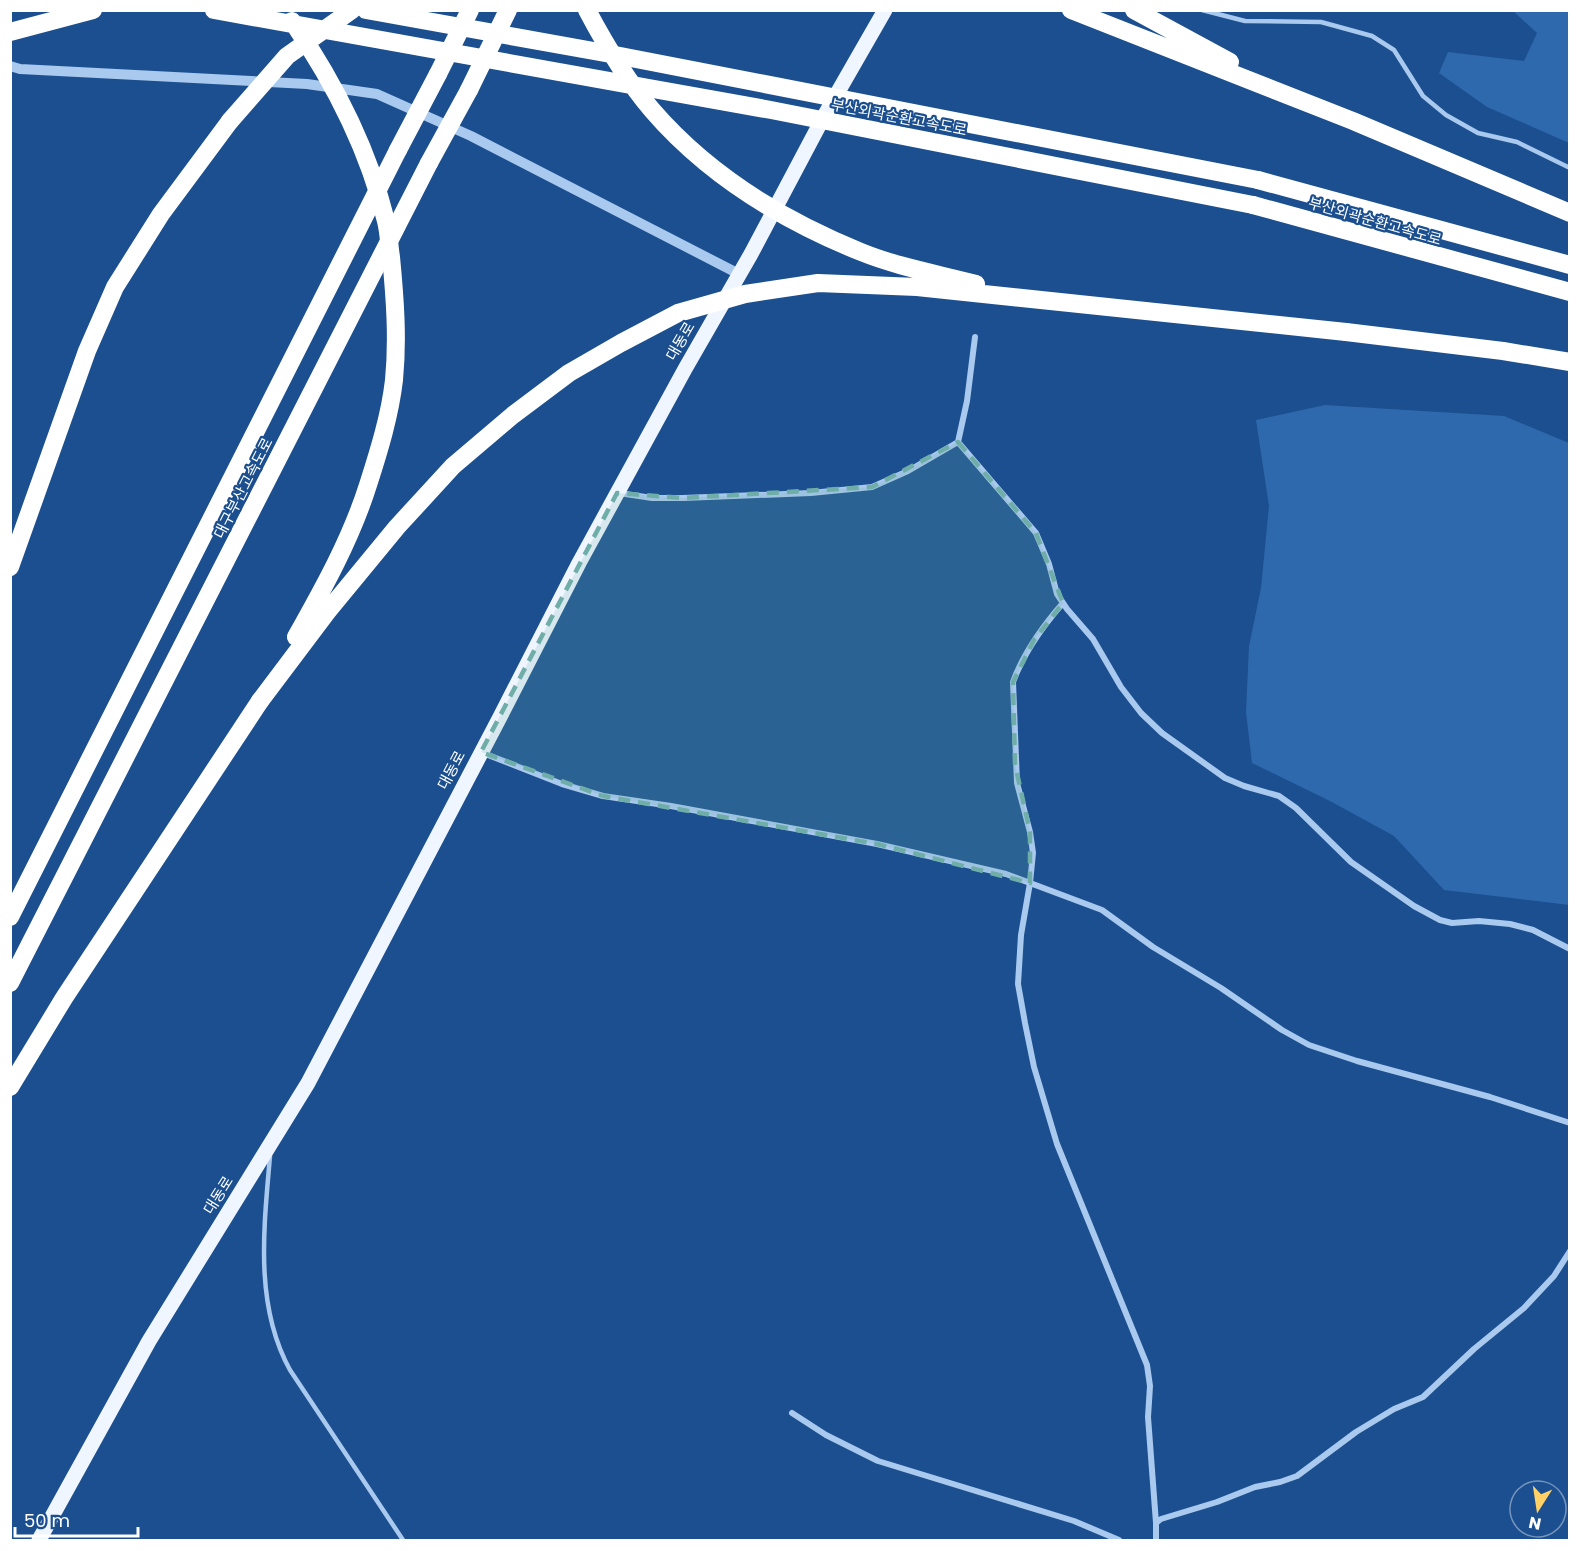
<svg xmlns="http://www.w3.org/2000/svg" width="1580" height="1551" font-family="Poppins,'Noto Sans KR',sans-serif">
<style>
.green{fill:#2e69ad}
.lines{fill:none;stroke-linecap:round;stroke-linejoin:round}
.service{stroke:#a9c9ee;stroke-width:4.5}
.minor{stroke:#a9c9ee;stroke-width:6}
.tertiary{stroke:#a9c9ee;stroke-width:10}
.primary{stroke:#f0f6ff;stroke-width:15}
.motorway{stroke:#fff;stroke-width:18}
.motorway-bridge{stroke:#fff;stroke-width:18}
.marked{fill:#6fada8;fill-opacity:0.2;stroke:#6fada8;stroke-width:4.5;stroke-dasharray:12 8;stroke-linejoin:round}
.labels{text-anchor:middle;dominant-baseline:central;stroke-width:4.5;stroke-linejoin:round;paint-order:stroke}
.street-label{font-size:15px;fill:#fff;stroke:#1b4f8f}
</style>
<rect width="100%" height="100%" fill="#1b4f8f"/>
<!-- green -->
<path class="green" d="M1513,11h56v132l-82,-36 -48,-34 9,-21 76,9 13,-28z
M1325,405l179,11 65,27v462l-125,-15 -50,-54 -64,-35 -78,-38 -6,-51 3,-66 12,-58 8,-82 -13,-86z"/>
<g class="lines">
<!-- service -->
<path class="service" d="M1202,10l43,11 76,1 51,14 22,14 29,46 23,19 32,18 39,9 53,26
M270,1156c-6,71 -16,149 20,214l113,170"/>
<!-- minor -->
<path class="minor" d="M958,442l78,91 13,31 8,30 10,15 26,30 28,48 20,26 21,20 63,45 19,8 35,10 17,12 55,54 63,44 26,14 12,3 27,-2 31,3 23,6 37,19
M619,493l33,5h31l128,-5 61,-6 36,-16 50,-29 9,-41 8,-64
M1063,603c-21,24 -39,49 -50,79l4,101 13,49 3,21 -3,30 -9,52 -3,49 7,39 9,44 23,77 90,221 3,21 -2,31 8,106
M483,753l79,31 41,12 68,10 206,38 129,30 96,36 51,37 68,41 61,42 27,15 48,16 133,36 80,26
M792,1413l34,22 52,26 196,60 45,19
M1156,1540v-17l5,-4 56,-17 38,-15 25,-5 17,-6 59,-44 38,-23 29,-12 51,-48 50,-41 30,-32 16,-25"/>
<!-- tertiary -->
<path class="tertiary" d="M10,66l10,3 287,15 70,10 94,42 268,138"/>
<!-- primary -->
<path class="primary" d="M39,1540l110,-199 159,-258 192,-366 79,-154 106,-194 66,-115 72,-136 62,-108"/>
<!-- motorway -->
<path class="motorway" d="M1071,10l282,111 217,92
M1134,10l96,52
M10,32l83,-22
M438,74l32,-64
M469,90l39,-80
M1258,180l312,85
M1253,205l317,87
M1346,332l157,19 67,11
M10,567l77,-216 28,-64 46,-73 69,-93
M10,917l388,-767
M10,983l419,-820
M10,1087l54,-89 196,-297"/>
<!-- motorway-bridge -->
<path class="motorway-bridge" d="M214,10l557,100 482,95
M366,10l239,43 653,127
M587,10c18,34 40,71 65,100 56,65 130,110 209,142 37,15 77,22 115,32
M292,21c42,61 76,127 94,200 3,12 3,24 5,36 4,41 7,82 3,123 -4,35 -15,71 -26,105 -17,54 -45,104 -72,152
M230,121l57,-65 65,-46
M398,150l40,-76
M429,163l40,-73
M260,701l67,-89 70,-85 56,-61 60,-51 56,-42 52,-30 57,-30 67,-19 73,-11 99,4 429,45"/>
</g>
<!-- marked area -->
<path class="marked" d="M958,442l78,91 27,70 -29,37 -21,42 2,82 15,68v51l-153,-39 -274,-48 -122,-44 136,-259 66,5 189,-11z"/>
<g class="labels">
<!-- street labels -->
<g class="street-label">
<text transform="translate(899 117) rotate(11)">부산외곽순환고속도로</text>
<text transform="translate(1375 221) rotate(16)">부산외곽순환고속도로</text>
<text transform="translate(680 341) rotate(-60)">대동로</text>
<text transform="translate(243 488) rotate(-63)">대구부산고속도로</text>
<text transform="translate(451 770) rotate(-62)">대동로</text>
<text transform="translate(218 1195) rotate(-58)">대동로</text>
</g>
</g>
<!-- border -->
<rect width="1580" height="1551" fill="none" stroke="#ffffff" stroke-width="24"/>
<!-- north arrow -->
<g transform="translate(1538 1509) rotate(192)"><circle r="28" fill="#1b4f8f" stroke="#7695bc" stroke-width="1.5"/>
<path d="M0-4.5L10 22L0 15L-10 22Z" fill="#ffd166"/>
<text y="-9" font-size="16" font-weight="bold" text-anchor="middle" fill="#ffffff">N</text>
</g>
<!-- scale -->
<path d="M15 1527v9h123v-9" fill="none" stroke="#ffffff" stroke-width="3"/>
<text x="24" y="1527" font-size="18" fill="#ffffff" stroke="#1b4f8f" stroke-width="4.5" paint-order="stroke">50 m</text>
</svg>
